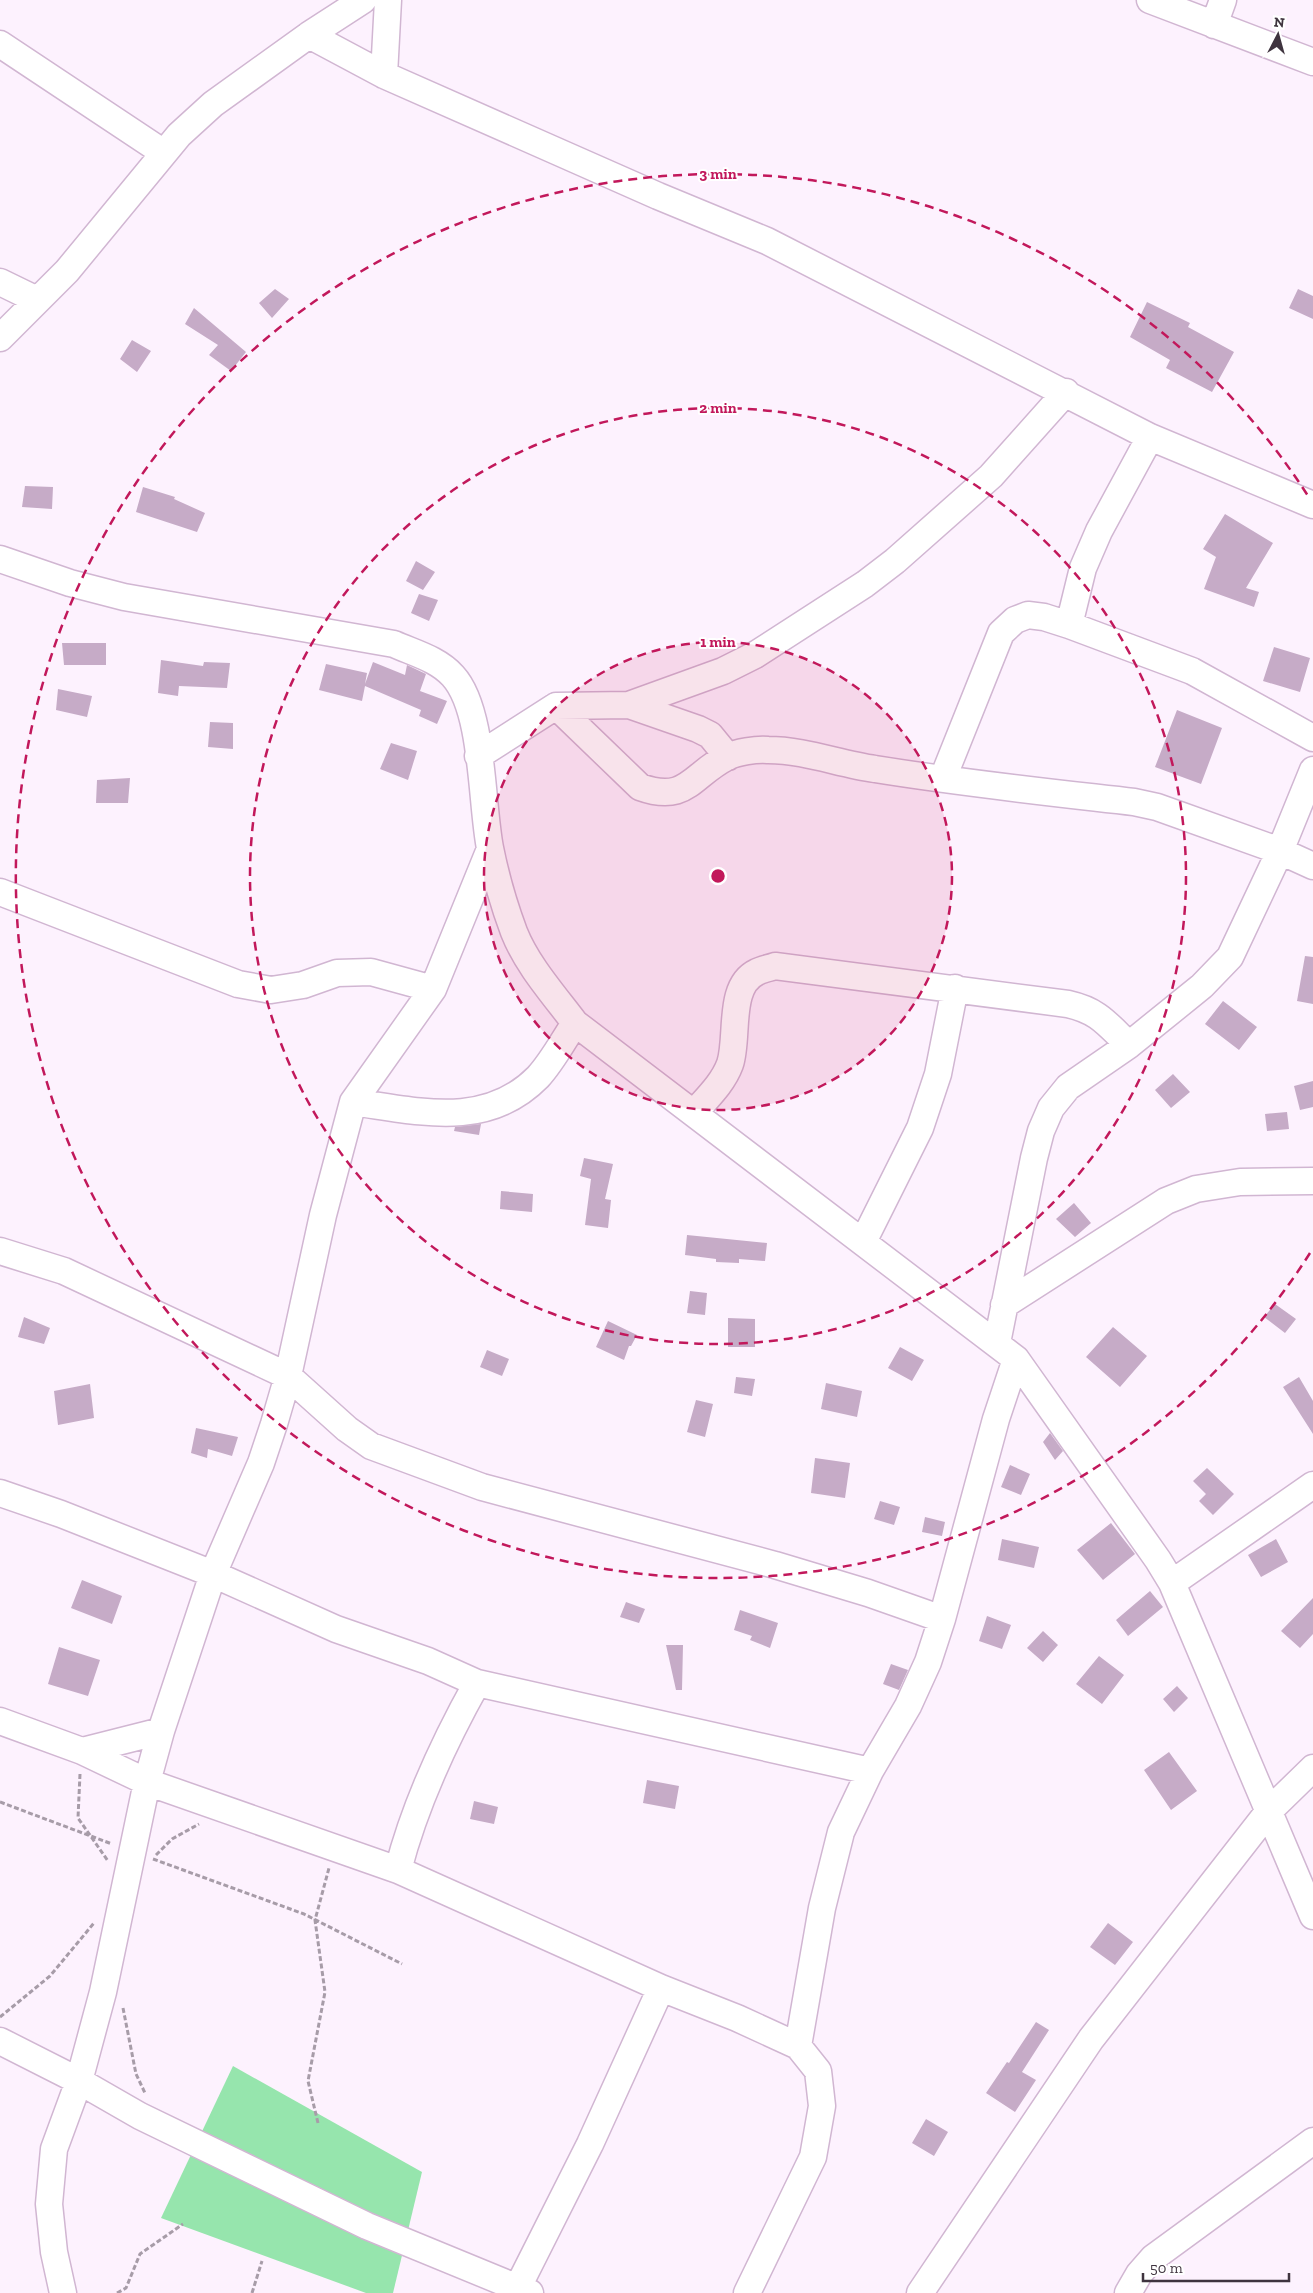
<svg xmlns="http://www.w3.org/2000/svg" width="1313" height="2293" font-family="'Zilla Slab',serif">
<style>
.green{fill:#96e5ad}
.building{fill:#c6abc7}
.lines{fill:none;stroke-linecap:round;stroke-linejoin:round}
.minor-casing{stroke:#d1b6d2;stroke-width:29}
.path{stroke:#a79ca8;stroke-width:3;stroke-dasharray:5 2.5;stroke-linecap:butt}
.minor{stroke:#fff;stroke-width:26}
.ring{fill:none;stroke:#c2185b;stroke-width:2.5;stroke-dasharray:9 6}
.centre{fill:#c2185b;stroke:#fff;stroke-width:2.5}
.ring-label{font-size:15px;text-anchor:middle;font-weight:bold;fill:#c2185b;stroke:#fff;stroke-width:4;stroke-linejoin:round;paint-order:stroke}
</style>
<rect width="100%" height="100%" fill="#fdf2fe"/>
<!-- green -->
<path class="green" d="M233,2066l189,106 -29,121h-27l-205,-75z"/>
<!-- building -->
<path class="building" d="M275,289l14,10 -17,19 -13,-15z
M1298,289l15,7v23l-24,-11z
M1147,302l43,21 -2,4 46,25 -22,40 -46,-24 4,-8 -40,-23z
M194,308l52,44 -15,19 -22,-16 9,-10 -33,-21z
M132,340l19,11 -14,21 -17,-13z
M25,486l28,1 -1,22 -30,-2z
M143,487l32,10 -1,2 31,14 -8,19 -61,-20z
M1225,514l48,29 -27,45 13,4 -5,15 -50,-18 12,-32 -13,-8z
M416,561l19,11 -12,18 -17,-9z
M419,594l19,6 -9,21 -18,-8z
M62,643h44v22h-42z
M1274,647l36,11 -10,34 -37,-11z
M161,660l42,6 1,-4 26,1 -3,25 -48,-2 -1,10 -20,-3z
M373,662l32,13 2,-10 19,9 -6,17 27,10 -10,23 -18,-8 2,-6 -56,-24 -3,15 -43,-11 7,-26 41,9 -2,11z
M58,689l34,7 -5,21 -31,-7z
M1177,710l45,18 -21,56 -46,-17z
M210,722l23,1v26l-25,-2z
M391,743l26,8 -9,29 -28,-11z
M130,778l-2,25h-32l1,-23z
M1305,956l8,1v47l-16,-3z
M1223,1001l34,26 -18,23 -34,-26z
M1173,1074l17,18 -19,16 -16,-18z
M1313,1081v26l-13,3 -6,-24z
M1287,1112l2,17 -22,2 -2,-17z
M481,1124l-2,11 -25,-4 1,-4z
M584,1158l29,6 -8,35 6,1 -3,28 -23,-3 6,-46 -11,-3z
M501,1191l32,3 -1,18 -32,-3z
M1074,1203l17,20 -16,14 -19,-18z
M687,1235l80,8 -2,18 -26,-2v4l-23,-1v-3l-31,-4z
M690,1291l17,2 -2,22 -18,-2z
M1275,1304l21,15 -11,14 -21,-16z
M24,1317l26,11 -6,16 -26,-7z
M728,1318l27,1v28h-27z
M608,1321l29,14 -6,11h-2l-5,14 -28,-13z
M1113,1327l34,29 -27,31 -34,-30z
M900,1347l24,13 -12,21 -24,-13z
M487,1350l22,9 -7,17 -22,-9z
M736,1377l19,2 -3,17 -18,-3z
M1299,1377l14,24v33l-30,-47z
M826,1383l36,8 -5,26 -36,-8z
M90,1384l4,34 -36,7 -4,-34z
M696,1400l17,4 -8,33 -18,-5z
M196,1428l42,9 -6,19 -24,-7 -1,9 -16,-5z
M1050,1433l13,18 -8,9 -12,-18z
M815,1458l35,5 -5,35 -34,-5z
M1010,1465l20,9 -9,21 -20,-8z
M1207,1468l27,26 -21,21 -14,-14 7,-7 -13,-13z
M880,1501l20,6 -6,18 -20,-6z
M925,1517l20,5 -3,14 -20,-4z
M1111,1523l24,31 -32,26 -26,-30z
M1002,1539l37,8 -5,21 -36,-8z
M1276,1539l12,23 -27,15 -13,-22z
M82,1580l40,16 -10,28 -41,-16z
M1150,1591l13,16 -35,29 -12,-16z
M1313,1598v36l-13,14 -19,-17z
M626,1602l19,7 -6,14 -19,-6z
M740,1610l38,13 -8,25 -20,-8 2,-4 -18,-6z
M987,1616l24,9 -9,24 -23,-8z
M1043,1631l15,14 -15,17 -16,-14z
M666,1645h17l-1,45h-6z
M59,1647l41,13 -12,36 -40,-12z
M1099,1656l25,19 -22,29 -26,-20z
M891,1664l17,6 -9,20 -16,-6z
M1177,1686l11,12 -14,14 -11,-13z
M1169,1752l28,39 -26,19 -27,-40z
M647,1780l32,6 -4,23 -32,-6z
M474,1801l24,6 -4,17 -24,-5z
M1108,1923l25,19 -18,23 -25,-18z
M1036,2022l13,8 -27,42 14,8 -21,32 -29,-19 21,-31 2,1z
M926,2119l22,13 -14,24 -22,-13z"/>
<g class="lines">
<defs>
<path id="minor" d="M1150,0l163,62
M1214,25l9,-25
M309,35l75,40 274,121 109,45 383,196 163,68
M0,44l164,109
M384,75l4,-75
M0,282l37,18
M0,338l67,-67 112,-136 34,-31 96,-69 54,-35
M0,559l70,24 54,14 270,47c20,9 44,15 59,32 31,34 28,127 37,172 5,25 15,60 24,84 13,33 40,63 61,91l441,336 142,201 14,23 141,333
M1069,625l14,-57 16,-37 51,-94
M629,705l69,24 12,6 18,22
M556,706l84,81c47,17 51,-12 87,-30 10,-5 29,-8 41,-7 37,0 71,14 107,19 86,14 172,23 259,33l23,5 123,44 33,15
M478,756l78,-50 73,-1 94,-34 32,-16 110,-71 30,-23 96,-85 75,-84
M943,778l58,-145 14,-13 13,-5 16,2 25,8 123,46 121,67
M0,892l238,92 33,6 32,-5 34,-12 34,-1 62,17
M353,1102c65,9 133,28 185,-25 14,-15 25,-36 37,-54
M694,1113c14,-16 29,-30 36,-49 9,-27 -3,-78 27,-92 5,-3 13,-4 18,-6l293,38c31,7 39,20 61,41
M863,1242l57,-114 18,-54 17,-86
M0,1251l64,20 224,105 59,53 24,17 111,41 293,78 93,28 74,26
M1004,1305l162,-104 30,-12 44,-7 73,-1
M997,1343l37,-185 7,-27 10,-23 17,-21 61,-42 73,-59 28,-29 50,-106 33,-81
M0,1493l61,21 152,60 123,55 92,32 49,22 393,88
M1172,1583l141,-98
M0,1721l82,30 65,31 251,88 263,118 76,30 61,28
M82,1751l79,-20
M398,1870c17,-66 46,-128 79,-187
M0,2041l79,40 61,35 227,110 163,67
M518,2287l72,-143 71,-156
M63,2293l-9,-41 -5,-48 5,-55 25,-68 24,-89 44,-210 14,-51 52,-157 48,-111 13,-39 14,-48 35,-161 30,-113 80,-113 57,-140
M747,2293l66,-136 9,-51 -4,-35 -20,-25 24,-138 19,-76 29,-61 38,-65 20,-44 14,-43 54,-200 20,-60
M920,2293l171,-254 178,-228 44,-43
M1128,2293l11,-19 14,-16 160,-117"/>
</defs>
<!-- minor casing -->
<use href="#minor" class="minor-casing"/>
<!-- path -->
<path class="path" d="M80,1774l-2,44 30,43
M0,1802l112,42
M156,1855l16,-16 27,-15
M153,1859l151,55 98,50
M123,2008l13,66 9,19
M0,2017l50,-41 44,-53
M318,2123l-10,-42 17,-89 -10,-72 14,-52
M117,2293l9,-5 14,-34 43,-30
M252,2293l10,-32"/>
<!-- minor -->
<use href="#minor" class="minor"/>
</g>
<!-- distance rings -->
<circle cx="718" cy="876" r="234" fill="#c2185b" fill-opacity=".12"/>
<g class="ring">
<circle cx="718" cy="876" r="234"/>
<circle cx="718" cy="876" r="468"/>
<path d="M1310 1253A702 702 0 1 1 1310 499"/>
</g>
<circle cx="718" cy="876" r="8" class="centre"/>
<g class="ring-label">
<text x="718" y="179">3 min</text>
<text x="718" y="413">2 min</text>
<text x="718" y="647">1 min</text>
</g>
<!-- north arrow -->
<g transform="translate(1278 35) rotate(6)" stroke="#ffffff" stroke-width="4" paint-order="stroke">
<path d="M0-4L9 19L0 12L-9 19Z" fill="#3f343f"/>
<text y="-8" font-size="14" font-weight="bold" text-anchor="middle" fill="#3f343f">N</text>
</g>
<!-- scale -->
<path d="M1143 2273v8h146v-8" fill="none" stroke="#3f343f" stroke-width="2.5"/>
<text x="1150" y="2273" font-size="15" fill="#3f343f" stroke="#ffffff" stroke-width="4" paint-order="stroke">50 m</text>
</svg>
